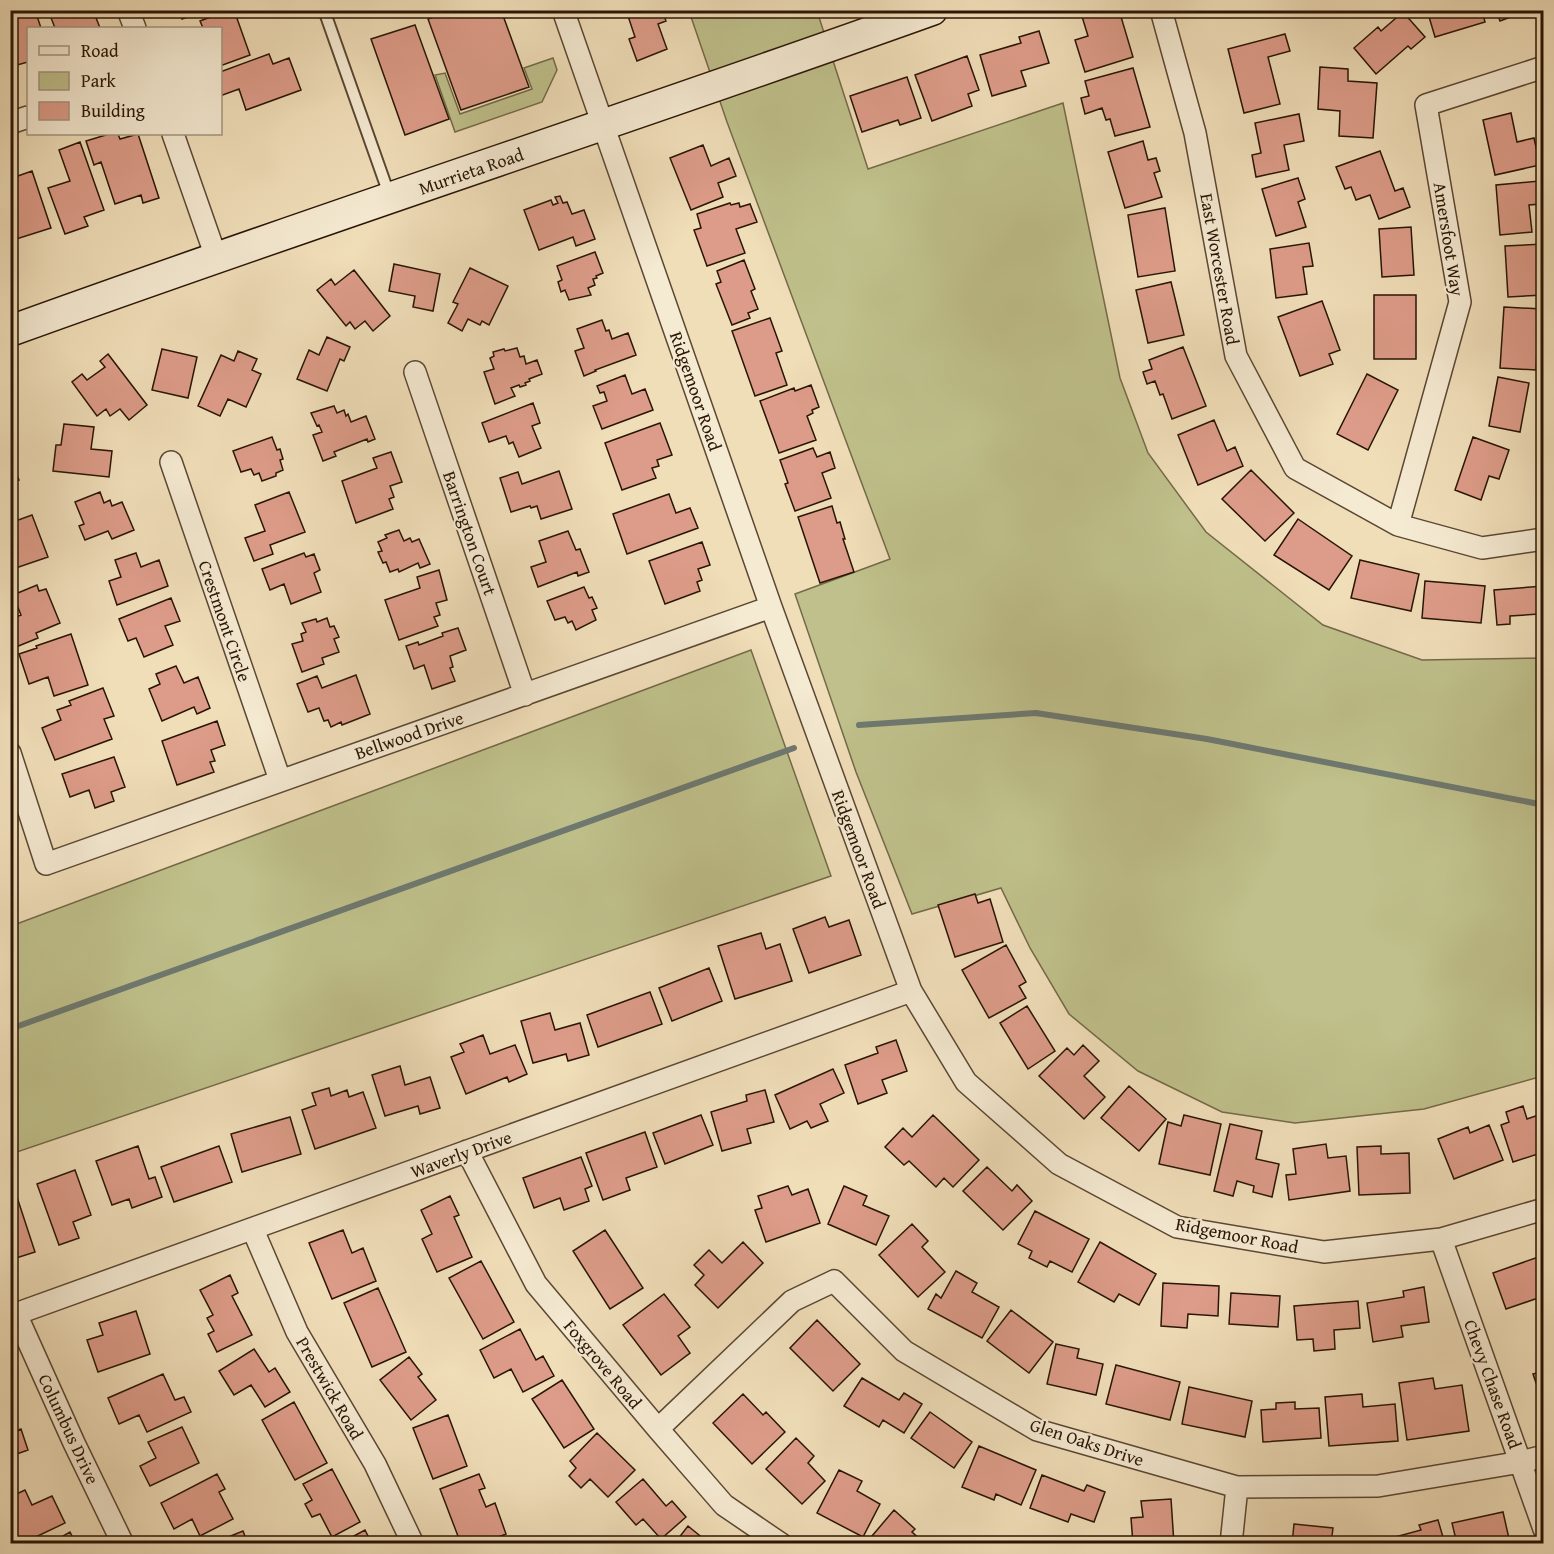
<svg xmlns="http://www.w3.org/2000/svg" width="1554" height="1554" font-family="'Gentium Book Plus',serif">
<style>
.green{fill:#bfc08b;stroke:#746a48;stroke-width:1.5}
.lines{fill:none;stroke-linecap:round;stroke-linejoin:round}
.stream{stroke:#6e7970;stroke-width:6}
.building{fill:#dd9c89;stroke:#291505;stroke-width:1.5}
.lane-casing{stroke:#5b4732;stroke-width:14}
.street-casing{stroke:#5b4732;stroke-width:24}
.secondary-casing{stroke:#291505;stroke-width:33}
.lane{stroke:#f5ead2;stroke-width:10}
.street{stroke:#f5ead2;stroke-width:21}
.secondary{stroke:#f5ead2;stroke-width:30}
.labels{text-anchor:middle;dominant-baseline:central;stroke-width:4.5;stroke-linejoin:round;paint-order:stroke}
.street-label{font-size:18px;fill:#291505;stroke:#f5ead2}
</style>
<rect width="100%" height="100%" fill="#f0deb9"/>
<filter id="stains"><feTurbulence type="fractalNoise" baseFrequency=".00333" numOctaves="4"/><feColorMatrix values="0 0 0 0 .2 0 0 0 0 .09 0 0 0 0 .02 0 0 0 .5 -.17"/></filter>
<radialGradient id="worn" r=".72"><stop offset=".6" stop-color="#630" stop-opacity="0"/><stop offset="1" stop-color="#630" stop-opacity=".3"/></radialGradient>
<!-- green -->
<path class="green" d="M689,11h128l51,158 195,-66 57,275 28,75 58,79 117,93 99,35 121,-2v418l-119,33 -129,14 -73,-11 -84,-41 -69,-57 -39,-66 -29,-60 -89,26 -56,-142 -61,-178 95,-35 -163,-437z
M553,58l4,12 -15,32 -87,30 -20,-57 10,-2 15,41 72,-25 -8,-21z
M751,650l80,226 -820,278v-228z"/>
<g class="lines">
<!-- stream -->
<path class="stream" d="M859,725l177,-12 171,26 337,66
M10,1029l784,-281"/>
</g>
<!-- building -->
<path class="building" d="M35,10l6,18h-13v34l-18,5v-49z
M48,10h45l7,18h-45z
M179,10h28l-25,9z
M229,10h5l16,45 -30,11v-38h-17l-3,-7z
M501,10l28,77 -68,23 -33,-91 23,-9z
M626,10h36l4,11 -8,3 9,25 -30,12 -8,-22 6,-2z
M1080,10h39l14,47 -48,15 -10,-32 13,-4z
M1427,10h55l3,12 -50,15z
M1496,10h33l-29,11z
M1403,12l22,25 -14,12 -3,-3 -32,28 -22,-26 24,-21 3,4z
M415,25l34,94 -44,16 -34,-96z
M1039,31l10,32 -28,8 5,15 -34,10 -12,-41 41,-12 -2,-6z
M1285,34l5,17 -22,6 12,47 -36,9 -16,-64z
M269,54l4,10 16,-6 12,32 -55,20 -7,-21 -19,7v-24z
M967,56l12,34 -11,4 4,12 -40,15 -17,-46z
M1320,67l28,2v12l29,2 -4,55 -34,-2 1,-25 -22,-2z
M1133,68l17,59 -35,9 -5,-17 -4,1 -4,-12 -17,6 -4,-16 8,-2 -4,-15z
M907,77l14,41 -21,7 -2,-5 -36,12 -12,-36z
M1511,113l6,29 17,-4 6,27 -45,10 -12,-55z
M1299,114l5,27 -20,4 5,25 -33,7 -4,-22 9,-2 -6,-30z
M109,134h9l2,5 18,-5 21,64 -16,5 -2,-8 -26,9 -14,-42 -7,3 -8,-24z
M1143,141l5,19 8,-2 4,13 -6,2 8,24 -37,11 -17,-56z
M80,142l24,68 -20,7 4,9 -23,8 -17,-46 22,-7 -11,-31z
M703,145l8,21 18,-8 7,18 -18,7 5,14 -32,13 -21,-52z
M1380,151l15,40 8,-3 7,19 -31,12 -9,-24 -14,5 -5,-13 -6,2 -9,-22z
M12,168l3,9 17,-6 19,57 -41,13v-72z
M1298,178l7,21 -7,3 8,25 -30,9 -14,-47z
M1539,181l2,23 -12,1 3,27 -32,3 -4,-50z
M560,196l3,7 4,-1 5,12 12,-4 11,29 -19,7 -3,-9 -34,13 -15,-40 27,-10 2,5 5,-2 -3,-6z
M730,203l1,2 8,-2 1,4 10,-3 7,18 -21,7 9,24 -38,13 -13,-36 7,-2 -4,-14z
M1165,208l10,63 -37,6 -10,-62z
M1411,227l3,48 -32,2 -3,-48z
M1309,243l4,23 -10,1 4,27 -31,4 -6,-49z
M1544,244v51l-36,2 -3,-51z
M595,252l8,21 -7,3 1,2 -4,1 2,6 -7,3 3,7 -22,5 -4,-10 -4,2 -3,-10 4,-2 -5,-14z
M744,260l11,29 -4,2 7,18 -10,4 2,5 -18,7 -16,-41 5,-2 -4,-11z
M394,264l46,10 -7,37 -20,-4 2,-11 -26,-5z
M470,268l38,18 -19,39 -7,-4 -2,4 -12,-6 -6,12 -14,-8 10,-19 -5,-2z
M354,270l36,46 -17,15 -8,-10 -10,8 -5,-7 -4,4 -29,-36 14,-11 4,6z
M1171,282l13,53 -36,8 -12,-53z
M1374,295h42v64h-42z
M1322,301l18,49 -11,4 4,10 -33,12 -22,-59z
M1504,307l38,2 2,25 -6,-1 -2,37 -36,-2z
M770,318l12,33 -6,2 11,32 -32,11 -23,-65z
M602,320l4,11 3,-1 3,9 16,-6 8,22 -41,15 1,1 -12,5 -9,-25 9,-3 -7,-19z
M327,337l23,10 -6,14 -4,-2 -13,32 -30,-12 12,-29 10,5z
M1183,347l23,59 -34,13 -9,-25 -3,1 -5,-14 -8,3 -4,-12 9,-3 -3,-9z
M517,348l3,9 4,-1 2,8 11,-4 5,14 -13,5 1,2 -5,2 1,2 -6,2 -1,-2 -8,3 4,8 -20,8 -11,-32 10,-3 -4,-11 4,-2 -1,-4 11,-3 1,2z
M162,349l35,8 -9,41 -36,-8z
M238,351l19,8 -5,11 9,4 -15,33 -18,-8 -8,17 -22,-10 23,-51 13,6z
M108,354l39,51 -18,15 -9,-11 -10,7 -4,-7 -9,7 -25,-34 10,-8 5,6 18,-13 -5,-6z
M1367,374l31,16 -30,60 -31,-16z
M625,375l7,19 13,-5 8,21 -51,19 -9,-23 14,-5 -3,-9 -4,1 -3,-7z
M1498,377l31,6 -9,49 -31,-6z
M811,385l8,22 -7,3 1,3 -6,3 9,24 -37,13 -19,-52 34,-13 1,3z
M533,403l7,20 -8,3 9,22 -22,9 -6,-15 -4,2 -3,-8 -17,6 -7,-19z
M334,406l3,7 7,-3 2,6 2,-2 3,8 15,-6 9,23 -7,3 -1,-3 -33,13 2,4 -13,5 -10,-26 9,-3 -3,-7 -2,1 -6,-13z
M1214,420l13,31 8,-4 8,19 -45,19 -20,-50z
M660,423l12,32 -15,5 2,6 -7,2 4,10 -34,12 -17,-47z
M64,424l30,3 -3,22 21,2 -3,26 -56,-6 3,-26h5z
M272,437l5,13 3,-1 3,10 -3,1 3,10 -7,3v3l-14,5 -3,-8 -5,2 -3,-6 -10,3 -8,-21z
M1473,437l36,13 -10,29 -10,-3 -8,24 -26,-10z
M813,448l4,9 13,-5 5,16 -13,5 9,25 -36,13 -10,-27 3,-1 -8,-23z
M391,452l11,30 -12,4 4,11 -5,2 4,10 -37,14 -14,-42 35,-13 -4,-10z
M10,458l9,22 -9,3z
M1251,470l43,43 -29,28 -43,-42z
M559,471l13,38 -31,10 -4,-13 -6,2 -1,-2 -19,6 -11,-34 18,-6 4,12z
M100,492l4,11 6,-3 2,6 10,-4 12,28 -22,9 -4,-8 -23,9 -6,-14 5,-2 -9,-22z
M289,492l16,40 -35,13 3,9 -19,7 -9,-23 20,-7 -10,-26z
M669,494l7,19 14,-5 8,20 -71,26 -14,-40z
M832,506l5,17 3,-1 5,17h-2l11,33 -34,11 -22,-66z
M32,515l16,42 -38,13v-47z
M1298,519l54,37 -23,34 -55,-35z
M399,530l5,11 6,-3 2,4 7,-3 11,25 -10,4 -2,-5 -19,9 -1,-3 -8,3 -4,-10 -3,1 -5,-11 4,-1 -4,-9 9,-4 -2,-3z
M568,531l8,19 4,-1 9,23 -11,4 -1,-4 -39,15 -7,-20 15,-5 -7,-21z
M702,542l8,23 -12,4 4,11 -5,2 3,9 -35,13 -16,-43z
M136,553l5,14 18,-7 9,26 -51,19 -8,-24 12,-4 -6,-17z
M304,553l2,4 8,-3 6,16 -6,3 7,19 -30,12 -7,-20 -14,6 -8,-21z
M1360,560l59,14 -8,37 -60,-13z
M439,570l8,30 -11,3 4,12 -6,2 4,9 -39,14 -14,-40 35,-12 -3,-11z
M1425,581l60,5 -4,37 -59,-5z
M37,585l2,6 7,-2 14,34 -24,10 2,5 -22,9 -6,-13v-15l11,-4 -8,-20z
M1544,586v36l-4,1 -1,-9 -29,2v8l-13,1 -3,-35z
M584,587l5,11 3,-1 5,11 -5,2 4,10 -20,10 -4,-9 -4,2 -3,-6 -10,3 -8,-19z
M171,598l9,23 -15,5 8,19 -29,12 -8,-19 -8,3 -9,-22z
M327,618l3,9 4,-1 5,11 -5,2 5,13 -17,6 2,6 -22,8 -10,-28 11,-3 -2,-7 5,-2 -4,-9 14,-4 1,3z
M458,628l8,22 -16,6 3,11 -3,1 5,13 -23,8 -8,-24 -10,4 -8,-23 12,-4 1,3 24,-9 -1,-3z
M71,634l17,51 -34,11 -6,-19 -19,7 -10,-30 18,-6 -1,-2z
M176,666l8,17 14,-6 12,31 -13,6 -3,-7 -32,14 -13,-32 11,-5 -4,-10z
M356,675l14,39 -28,11 -1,-3 -10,5 -3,-7 -4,1 -5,-13 -11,4 -11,-28 20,-8 5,12z
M103,688l11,28 -10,3 8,20 -57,21 -13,-32 19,-8 -4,-10 14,-5 -2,-4z
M217,721l8,24 -14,5 4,11 -5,1 4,10 -37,13 -15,-44z
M114,757l11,30 -14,5 3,9 -19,7 -6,-18 -19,7 -8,-23z
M975,894l3,9 12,-4 13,43 -48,15 -17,-52z
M825,917l4,10 20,-7 12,35 -52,18 -16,-44z
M761,933l5,16 14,-5 12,37 -57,18 -17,-53z
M1006,945l20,37 -7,4 7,12 -37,20 -27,-48z
M709,968l13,33 -50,20 -13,-33z
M650,992l12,32 -64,23 -11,-32z
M1027,1006l28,45 -27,18 -28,-46z
M550,1013l5,17 25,-7 9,32 -21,6 -2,-7 -33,9 -12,-42z
M483,1035l7,19 25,-9 12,29 -18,8 -2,-5 -41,17 -15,-37 13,-5 -4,-8z
M896,1040l11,31 -25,9 5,13 -29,11 -13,-39 33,-12 -2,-6z
M1083,1045l16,16 -15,15 21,21 -21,22 -45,-43 28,-28 7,7z
M400,1066l5,19 25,-8 10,31 -20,6 -2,-8 -33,10 -13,-41z
M833,1069l11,24 -24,11 8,17 -17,7 -4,-7 -17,8 -15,-34z
M1129,1086l37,33 -27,32 -38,-33z
M329,1088l2,8 16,-6 2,7 14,-5 13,36 -61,21 -13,-39 14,-5 -4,-12z
M765,1090l9,32 -27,7 4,14 -29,8 -11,-39 36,-11 -1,-6z
M1523,1106l4,13 17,-6v39l-31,10 -12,-37 8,-3 -3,-10z
M701,1115l12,30 -48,19 -12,-31z
M933,1115l46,45 -26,27 -9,-9 -8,9 -27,-26 -5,4 -19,-18 18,-19 9,9z
M1184,1115l37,9 -11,51 -51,-11 9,-42 13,4z
M290,1117l11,37 -59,18 -11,-38z
M1230,1124l32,7 -6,28 23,5 -7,33 -19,-5 1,-6 -17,-5 -4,15 -19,-5z
M1489,1125l14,35 -49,19 -16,-40 30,-12 2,6z
M645,1132l12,35 -31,11 4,12 -27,10 -17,-47z
M1326,1144l2,14 18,-2 4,35 -61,9 -3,-25 10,-1 -3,-25z
M138,1146l11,33 6,-2 7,20 -30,11 -3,-9 -17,6 -16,-44z
M219,1146l13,36 -58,20 -13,-35z
M1381,1146v8l28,-1 1,40 -51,2 -2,-48z
M581,1157l11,29 -7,3 4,12 -25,9 -4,-12 -26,10 -11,-30z
M987,1167l25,24 5,-6 15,16 -29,29 -40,-39z
M75,1170l16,45 -18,7 6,16 -20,7 -22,-61z
M788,1186l4,9 16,-6 12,34 -54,19 -11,-32 7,-2 -4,-12z
M844,1186l23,10 -4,9 26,11 -13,29 -48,-21z
M16,1194l19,58 -25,8v-64z
M450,1196l9,19 -5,2 18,40 -35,15 -15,-33 10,-5 -11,-24z
M1035,1211l54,28 -17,33 -22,-11 -3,6 -18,-9 3,-7 -14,-7z
M912,1224l16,17 -6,6 23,25 -27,25 -39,-42z
M343,1230l9,23 11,-5 13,33 -44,18 -23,-56z
M605,1230l38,58 -33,21 -37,-58z
M743,1242l20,21 -45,45 -23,-23 9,-10 -10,-10 15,-15 13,13z
M1100,1242l56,32 -17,31 -20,-11 -5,8 -36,-20z
M1544,1255v41l-38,13 -13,-36z
M481,1261l33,61 -31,17 -34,-61z
M956,1271l21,12 -5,9 27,15 -17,31 -54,-29 8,-15 5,4z
M230,1275l8,18 -6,3 20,39 -35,17 -9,-18 6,-3 -7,-13 6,-3 -13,-25z
M1163,1283l56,3 -1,30 -30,-2 -1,14 -26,-2z
M1424,1287l5,35 -28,4 2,11 -30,5 -6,-39 37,-6 -1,-6z
M378,1288l28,64 -34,15 -28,-64z
M1231,1293l49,3 -2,31 -49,-3z
M664,1294l26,33 -12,9 12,17 -29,22 -38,-50z
M1358,1301l2,27 -26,2 1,19 -21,2 -1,-12 -16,1 -3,-34z
M1011,1310l42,32 -24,31 -42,-32z
M136,1311l14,43 -52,18 -11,-32 16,-5 -4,-12z
M817,1320l43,44 -27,27 -43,-43z
M520,1329l16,31 7,-4 11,20 -31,16 -12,-23 -17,9 -14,-28z
M1056,1344l23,5 -2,9 26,6 -7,31 -49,-11z
M254,1349l15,23 6,-4 15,24 -25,15 -14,-22 -17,10 -15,-24z
M409,1357l13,17 -4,3 18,23 -25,20 -31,-40z
M1116,1365l64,17 -10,38 -64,-16z
M1544,1371v35l-11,-32z
M163,1374l12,26 9,-3 7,15 -44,20 -8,-17 -20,9 -11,-26z
M862,1378l37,22 5,-7 18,11 -18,29 -21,-13 -4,7 -35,-21z
M1433,1378l2,11 27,-4 7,46 -62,9 -8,-57z
M562,1380l32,49 -30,19 -32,-49z
M1189,1387l63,14 -7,36 -63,-13z
M743,1394l20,21 3,-3 19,20 -33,32 -39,-41z
M1362,1394l1,13 32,-3 3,37 -69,5 -4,-49z
M294,1402l33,61 -32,17 -33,-60z
M1295,1402v7l24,-1 2,30 -58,4 -2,-32 15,-1v-6z
M930,1412l42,30 -18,26 -43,-30z
M448,1415l19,51 -34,13 -20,-51z
M182,1427l17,36 -49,23 -10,-20 16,-8 -8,-16z
M21,1429l7,21 -17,6 6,17 -7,2v-42z
M597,1433l38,37 -27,27 -18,-18 -9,9 -12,-12 7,-8 -6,-7z
M796,1438l18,18 -6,7 17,18 -23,23 -36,-35z
M979,1446l57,24 -15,35 -25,-11 -2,6 -32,-13z
M332,1469l28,53 -28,15 -12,-23 -8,3 -7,-13 7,-4 -9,-16z
M839,1470l23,11 -5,10 23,13 -17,33 -46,-24z
M217,1474l8,15 -6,3 14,27 -33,17 -8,-17 -18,10 -13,-26z
M479,1474l6,14 -6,2 7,17 9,-4 11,31 -25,10h-20l-21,-55z
M1042,1475l42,16 3,-6 18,7 -11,30 -23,-8 -3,8 -38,-14z
M643,1479l23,27 6,-5 14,16 -25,22 -18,-20 -7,6 -20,-23z
M25,1490l7,15 20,-9 13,27 -44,21h-11v-47z
M1171,1499l3,45h-41l-2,-26 12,-1 -2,-16z
M894,1510l21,19 -3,3 13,12h-45l-8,-8z
M1503,1512l7,31 -53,1 -5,-21z
M1438,1520l7,24h-61v-4l37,-10 -2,-5z
M1294,1524l39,4 -2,16h-39z
M688,1526l22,18h-36z
M365,1530l7,14h-33z
M243,1531l5,13h-37z
M70,1532l6,12h-27z"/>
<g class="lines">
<defs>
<path id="lane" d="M324,10l66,187"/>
<path id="street" d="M128,10l7,18
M563,10l208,597 140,384 55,91 93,82 118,63 147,25 117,-13 103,-30
M1161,10l34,123 41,223 59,112 103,57 84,23 62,-9
M10,123l18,-6
M173,134l43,123
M415,372l110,323
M171,462l109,318
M1398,525l62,-223 -34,-197 118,-38
M10,753l36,111 725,-257
M467,1151l69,133 122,145 66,76 57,39
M253,1230l44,102 78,132 38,80
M1441,1239l103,290
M16,1314l58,129 49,101
M10,1316l901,-325
M658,1429l134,-128 42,-20 70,70 133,79 200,57 141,-1 143,-24 23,-6
M1231,1544l6,-57"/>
<path id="secondary" d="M10,331c306,-111 615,-211 922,-321"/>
</defs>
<!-- lane casing -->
<use href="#lane" class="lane-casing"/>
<!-- street casing -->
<use href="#street" class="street-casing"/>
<!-- secondary casing -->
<use href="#secondary" class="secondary-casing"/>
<!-- lane -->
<use href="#lane" class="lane"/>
<!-- street -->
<use href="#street" class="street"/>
<!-- secondary -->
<use href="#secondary" class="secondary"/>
</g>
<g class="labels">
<!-- street labels -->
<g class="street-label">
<text transform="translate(471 171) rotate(-19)">Murrieta Road</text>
<text transform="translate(1449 239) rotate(81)">Amersfoot Way</text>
<text transform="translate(1220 269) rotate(80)">East Worcester Road</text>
<text transform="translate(696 391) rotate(71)">Ridgemoor Road</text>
<text transform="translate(470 533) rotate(71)">Barrington Court</text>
<text transform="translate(225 621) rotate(71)">Crestmont Circle</text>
<text transform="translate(409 735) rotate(-19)">Bellwood Drive</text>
<text transform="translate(859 849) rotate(70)">Ridgemoor Road</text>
<text transform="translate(461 1154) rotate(-20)">Waverly Drive</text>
<text transform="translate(1237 1235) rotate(11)">Ridgemoor Road</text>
<text transform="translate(603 1364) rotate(50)">Foxgrove Road</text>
<text transform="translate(1493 1384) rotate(70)">Chevy Chase Road</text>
<text transform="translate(330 1388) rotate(60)">Prestwick Road</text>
<text transform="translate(69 1429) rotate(65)">Columbus Drive</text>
<text transform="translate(1087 1442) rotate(18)">Glen Oaks Drive</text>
</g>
</g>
<!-- margin -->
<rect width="1554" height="1554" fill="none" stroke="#f0deb9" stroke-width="36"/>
<rect x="12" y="12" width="1530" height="1530" fill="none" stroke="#291505" stroke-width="3"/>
<rect x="18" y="18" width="1518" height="1518" fill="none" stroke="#291505" stroke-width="1.5"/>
<!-- legend -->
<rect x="27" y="27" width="195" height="108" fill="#f5ead2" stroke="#a39580" stroke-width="1.5"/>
<rect x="39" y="46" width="30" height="9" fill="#f5ead2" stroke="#a39580" stroke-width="1.5"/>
<text x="81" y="57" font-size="18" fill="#291505">Road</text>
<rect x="39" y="72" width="30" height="18" fill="#bfc08b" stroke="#a39580" stroke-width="1.5"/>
<text x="81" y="87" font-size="18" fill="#291505">Park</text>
<rect x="39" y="102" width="30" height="18" fill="#dd9c89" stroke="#a39580" stroke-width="1.5"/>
<text x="81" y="117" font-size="18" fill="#291505">Building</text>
<rect width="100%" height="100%" filter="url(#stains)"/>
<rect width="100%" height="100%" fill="url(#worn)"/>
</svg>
